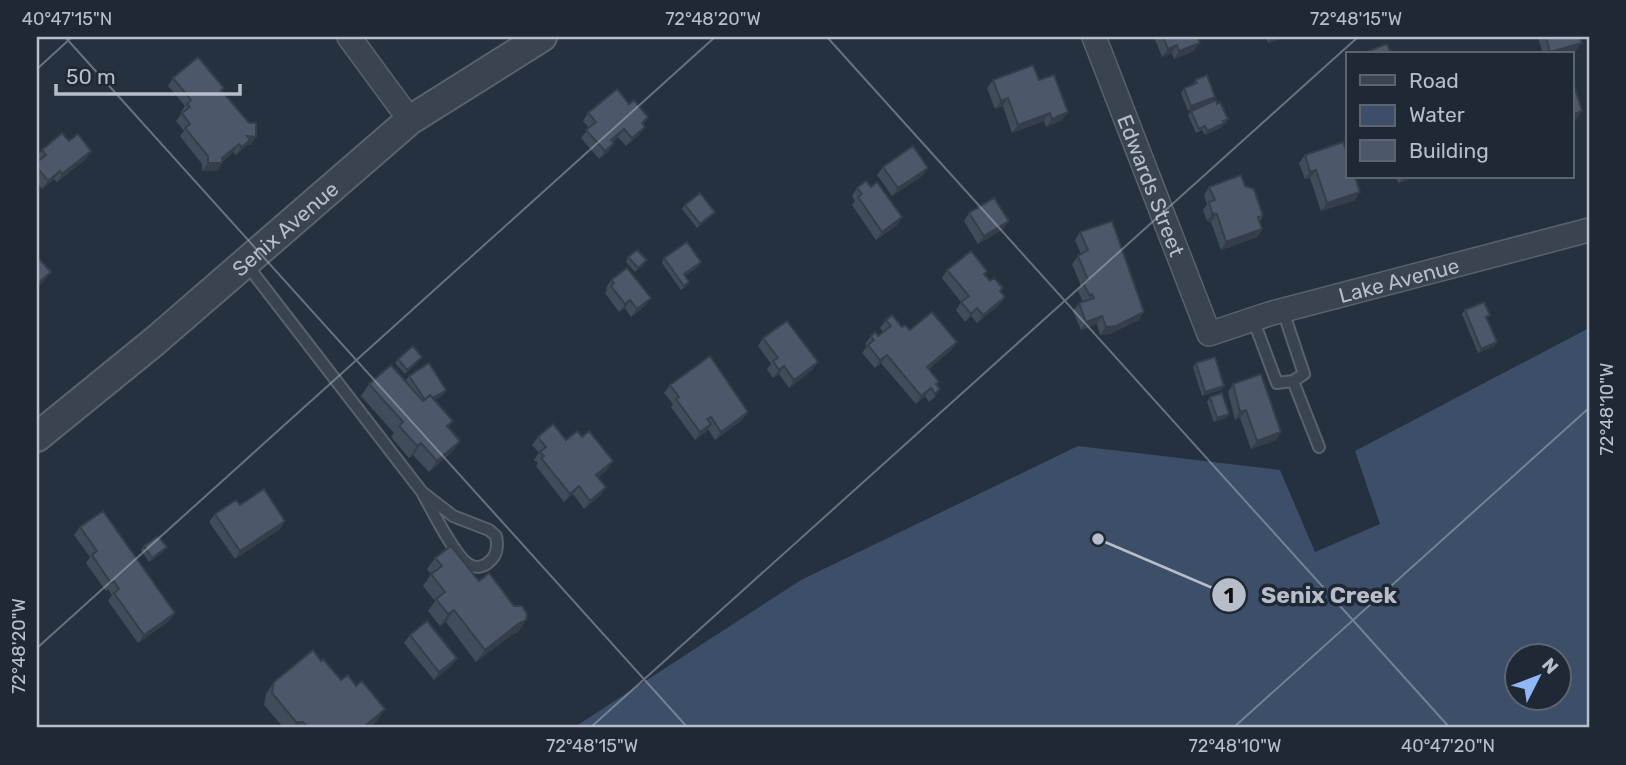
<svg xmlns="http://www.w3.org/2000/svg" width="1626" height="765" font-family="Rubik,sans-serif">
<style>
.water{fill:#3c4e68;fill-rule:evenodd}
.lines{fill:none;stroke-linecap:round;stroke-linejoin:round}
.service-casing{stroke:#58616d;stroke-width:14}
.minor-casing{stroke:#58616d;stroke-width:26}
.tertiary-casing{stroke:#58616d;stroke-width:32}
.service{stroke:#3a4350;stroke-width:10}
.minor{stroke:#3a4350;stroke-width:23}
.tertiary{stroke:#3a4350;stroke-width:28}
.wall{fill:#414c5a}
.shaded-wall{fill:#353e4a}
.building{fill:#4c5869;stroke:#353e4a;stroke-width:2}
.ticks{fill:none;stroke:#b7beca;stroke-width:2;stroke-opacity:0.45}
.labels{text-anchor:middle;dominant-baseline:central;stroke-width:7;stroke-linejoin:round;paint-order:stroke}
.street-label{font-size:21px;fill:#b7beca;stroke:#1f2835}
.leader{fill:none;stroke:#b7beca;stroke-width:2.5}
.callout-dot{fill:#b7beca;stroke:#1f2835;stroke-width:2.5}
.mark-label{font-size:21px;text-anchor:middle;font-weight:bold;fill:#111}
.callout-label{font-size:23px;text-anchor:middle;font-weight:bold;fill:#b7beca;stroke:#1f2835;stroke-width:7;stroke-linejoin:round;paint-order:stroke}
.neatline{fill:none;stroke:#b7beca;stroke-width:2.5}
.ticks-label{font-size:18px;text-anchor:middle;fill:#b7beca}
</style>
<rect width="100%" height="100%" fill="#263140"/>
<!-- water -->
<path class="water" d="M1589,328v400h-1016l228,-148 277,-134 202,24 35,82 65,-28 -25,-73zM1518,656h42v42h-42z"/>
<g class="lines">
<defs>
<path id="service" d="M247,265l175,227 31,24 36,14 7,6c2,9 1,19 -6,25 -5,5 -13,8 -20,4 -14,-6 -39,-57 -48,-73
M1253,319l24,64 16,-2 11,-7 -21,-63
M1293,381l26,66"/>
<g id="minor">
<path d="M349,37l61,83"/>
<path id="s1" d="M1094,37l115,297 60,-20 320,-84"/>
</g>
<g id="tertiary">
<path id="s2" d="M37,437l118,-96 255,-221 132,-83"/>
</g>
</defs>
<!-- service casing -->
<use href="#service" class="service-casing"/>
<!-- minor casing -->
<use href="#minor" class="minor-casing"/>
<!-- tertiary casing -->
<use href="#tertiary" class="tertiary-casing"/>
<!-- service -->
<use href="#service" class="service"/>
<!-- minor -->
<use href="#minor" class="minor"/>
<!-- tertiary -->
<use href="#tertiary" class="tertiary"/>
</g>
<!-- wall -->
<path class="wall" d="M1154,37h43l-3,14 -20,8 -2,-6 -10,4z
M1266,37h19l-17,6z
M1538,37h42l-4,14 -10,3h-23z
M173,78l49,12 29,55h-4l-11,10 -3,-3 -11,10 -5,9h-15v-7l-22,-28 4,-5 -8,-10 6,-8 -1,-1 4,-6 -17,-20z
M993,80h46l29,32 -6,8 -16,7 -2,-6 -32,12 -9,-27 -8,3 -8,-21z
M1195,80l33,39 -6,8 -17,8 -3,-5 -6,3 -8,-18 3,-4 19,-9 -22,9 -7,-18 3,-5 9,-3z
M629,104l19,13 -5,8 2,2 -6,8 -13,11 -8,-9 -5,5 -4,9 -10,8 -18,-21 8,-10 -6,-7 5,-8z
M69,141l17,18 -29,23 -3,-3 -12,10 -5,-7v-20l1,-2 -1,-4 5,-6z
M1305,155l50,45 -34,11 -11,-33 -5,1 -6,-16z
M883,167l45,1 -6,8 -30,20 -15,-21z
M1395,177h19l-15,6z
M1245,186l18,30 -3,5 2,8 -5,8 -36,13 -10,-28 -4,-1 -4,-11 4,-6 -3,-9 5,-8z
M871,187l31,30 -5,8 -21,15 -24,-35 3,-4 -3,-5 5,-8z
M685,205l27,11 -15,12 -15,-19z
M969,213l40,8 -6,8 -25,15 -14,-23z
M1080,232l59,88 -29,14 -10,1 -3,-11 -16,6 -8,-19 6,-8 4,-1 -5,-11 3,-5 -9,-22 6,-8 3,-2 -6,-14z
M628,257l19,3 -3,4 -9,8 -9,-10z
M664,258l35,8 -14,10 4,6 -3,4 -5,4 -19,-27z
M947,270l40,1 -2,4 5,6 13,7 -3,4 5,5 -6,8 -22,18 -6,-7 -6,6 -9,-12 5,-8 -19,-24z
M611,280l34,26 -14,11 -6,-9 -6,4 -14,-19 2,-3 -1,-2z
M1465,310l32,32 -3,4 -16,7 -16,-39z
M886,320l24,10 47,12 -6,8 -22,19 10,13 -2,3 -2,12 -6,5 -4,-6 -9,8 -35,-41 -6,5 -13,-15 5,-7 -2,-2 6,-8h7l5,-4 -3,-4z
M763,338l55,24 -6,8 -23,18 -10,-14 -6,4 -6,-9 4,-5 -13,-18z
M422,357l-3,4 -14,13 -10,-11 3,-4z
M1196,363l28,23 -3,4 -19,6 -9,-29z
M409,376l37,14 -2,4 -9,6 18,21 -5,7 4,24 -23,20 -16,-17 -4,3 -18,-21 3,-4 -33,-37 8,-12 43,4 -6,-8z
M1233,384l43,56 -25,9 -11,-31 -5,2 -7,-28z
M670,385l78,27 -6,8 -27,20 -7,-11 -2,3 -11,8 -24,-33 2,-3 -9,-11z
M1210,397l19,17 -3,4 -12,4 -7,-20z
M538,437l28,3 42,29 -10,8 3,18 -17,14 -11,-15 -9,8 -28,-36 2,-3 -4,-3 5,-7 -7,-8z
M240,505l40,24 -45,30 -26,-37 6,-8z
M80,527l89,94 -31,22 -30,-42 4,-6 -4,-6 -2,2 -20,-28 4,-6 -16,-22z
M144,546l20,5 -15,11 -8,-12z
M435,558l44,23 47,39 -8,12 -8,4 -34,26 -30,-40 -6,4 -12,-15 7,-10 -12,-15 8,-12 -4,-5z
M410,635l47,23 -6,8 -17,14 -30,-37z
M321,661l20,19 15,6 21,35 -9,7h-84l-20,-23 2,-11 8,-12z"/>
<!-- shaded-wall -->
<path class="shaded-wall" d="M1272,37h13l-17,6z
M1200,43l-6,8 -20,8 5,-8z
M1582,43l-6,8 -10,3h-17l1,-2z
M1177,45l-5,8 -10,4 6,-8z
M1215,97l-3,5 -24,9 3,-5z
M1008,98l-5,8 -8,3 6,-8z
M1582,111l-5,8 -5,2v-6z
M1068,112l-6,8 -16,7 6,-8z
M1050,113l-6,8 -32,12 6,-8z
M1225,123l-3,4 -17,8 2,-4z
M645,127l-6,8 -13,11 6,-8z
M624,129l-6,8 -12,11 5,-8z
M247,136l9,1 -5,8h-4l-11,10z
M614,143l-5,8 -10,8 6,-8z
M239,144l-6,8 -13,11h2l-5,8h-15l6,-8 14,-5z
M91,151l-5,8 -29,23 5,-8z
M928,168l-6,8 -30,20 6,-8z
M1316,170l-6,8 -5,1 5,-7z
M60,171l-6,8 -12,10 6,-8z
M1403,177h11l-15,6z
M1360,192l-5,8 -34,11 6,-8z
M715,212l-3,4 -15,12 3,-4z
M1212,213l5,1 -6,8 -4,-1z
M902,217l-5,8 -21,15 6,-8z
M1009,221l-6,8 -25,15 6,-8z
M1262,229l-5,8 -36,13 5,-8z
M701,262l-2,4 -18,12 3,-4z
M51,272l-6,8 -8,8v-4z
M1005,297l-6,8 -22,18 6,-8z
M651,298l-6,8 -14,11 6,-8z
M630,300l-5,8 -6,4 6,-8z
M977,308l-6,8 -6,6 6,-8z
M1144,312l-5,8 -29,14 -10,1 6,-8z
M1102,316l-5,8 -16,6 5,-8z
M957,342l-6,8 -30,25 6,-8z
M1497,342l-3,4 -16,7 3,-4z
M887,355l-6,8 -6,5 5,-8z
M818,362l-6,8 -23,18 5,-8z
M784,366l-5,8 -6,4 6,-8z
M1224,386l-3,4 -19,6 3,-4z
M931,388l-6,8 -9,8 5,-8z
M446,390l-2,4 -21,13 3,-4z
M1246,410l-6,8 -5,2 5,-8z
M748,412l-6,8 -27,20 6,-8z
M1229,414l-3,4 -12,4 3,-4z
M711,424l-5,8 -11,8 5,-8z
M1281,432l-5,8 -25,9 6,-8z
M460,441l-8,11 -23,20 8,-11z
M421,443l-8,12 -4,3 8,-12z
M613,461l-5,8 -17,14 5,-8z
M579,486l-6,8 -9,8 6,-8z
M606,487l-5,8 -17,14 6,-8z
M285,521l-5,8 -45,30 5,-8z
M167,547l-3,4 -15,11 3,-4z
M454,610l-8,12 -6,4 8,-12z
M175,613l-6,8 -31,22 6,-8z
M526,620l-8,12 -8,4 -34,26 9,-12 33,-26z
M457,658l-6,8 -17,14 5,-8z
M385,709l-8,12 -9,7h-5z
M296,722h7l-4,6h-8z"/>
<!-- building -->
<path class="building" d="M1163,37h34l3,6 -21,8 -2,-6 -9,4z
M1546,37h34l2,6 -32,9z
M1387,44l4,10h-24l-1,-2z
M198,57l26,31 -3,2 28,33h7v14l-9,-1 3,4 -8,7 -3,-3 -17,14v5h-14v-7l-23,-28 5,-4 -8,-11 8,-6 -3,-3 4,-4 -18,-22z
M1033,65l6,15 15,-5 14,37 -16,7 -2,-6 -32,12 -10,-27 -7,3 -8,-21z
M1207,75l8,22 -24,9 -7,-18 13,-5 -2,-3z
M1572,79l10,32 -10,4z
M617,89l12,15 5,-4 14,17 -6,6 3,4 -13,11 -8,-9 -13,11 3,3 -9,8 -19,-21 10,-8 -8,-9z
M1216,100l1,4 3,-2 8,17 -5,2 2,2 -18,8 -2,-5 -6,3 -8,-18z
M62,133l7,8 9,-7 13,17 -29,23 -2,-3 -12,10 -11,-14v-5l9,-7 -4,-5z
M1343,142l5,13v22h7l5,15 -33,11 -11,-33 -6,2 -5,-17z
M913,146l15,22 -30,20 -15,-21z
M1241,175l4,11 9,3 9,27 -5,1 4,12 -36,13 -9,-28 -5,-1 -3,-11 6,-2 -6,-13z
M866,181l5,6 6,-5 25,35 -20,15 -24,-35 4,-3 -5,-6z
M700,193l15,19 -15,12 -15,-19z
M994,198l15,23 -25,15 -15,-23z
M1112,221l32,91 -28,14 -10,1 -4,-11 -16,6 -7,-19 15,-5 -2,-4 -2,2 -7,-13 5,-3 -10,-24 10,-6 -8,-18z
M687,242l14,20 -17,12 5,8 -5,4 -20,-28z
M637,250l10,10 -9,8 -10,-11z
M971,251l16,20 -3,3 6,7 4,-3 9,10 -3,3 5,6 -22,18 -6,-7 -6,6 -10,-12 8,-6 -22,-26z
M37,257l14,15 -14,12z
M627,268l24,30 -14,11 -7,-9 -5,4 -14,-18 3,-3 -3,-3z
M1484,302l6,13 -4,2 11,25 -16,7 -16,-39z
M932,312l25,30 -30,25 12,15 -3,2 4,5 -5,5 -4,-6 -10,8 -34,-41 -7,5 -12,-15 6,-5 -3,-4 4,-4 3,4 13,-10 -5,-6 6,-5 10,12 3,-2 5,5z
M787,321l31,41 -24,18 -10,-14 -5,4 -6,-9 5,-3 -15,-20z
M413,346l9,11 -15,13 -9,-11z
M710,356l38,56 -27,20 -10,-15 -4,2 4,5 -11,8 -24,-33 3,-2 -9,-12z
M1215,357l9,29 -19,6 -9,-29z
M429,363l17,27 -13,8 -3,-3 -5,5 -16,-24z
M391,365l32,36 7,-6 23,26 -6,5 13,15 -23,20 -16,-18 -4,3 -18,-20 4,-4 -34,-38z
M1261,374l20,58 -24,9 -11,-31 -6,2 -7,-28z
M1222,393l7,21 -12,4 -7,-21z
M553,424l13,16 11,-9 5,6 7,-6 24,30 -17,14 10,12 -16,14 -11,-15 -9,8 -29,-36 3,-2 -4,-4 6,-5 -8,-10z
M264,489l21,32 -45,30 -25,-37 21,-14 4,5z
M103,511l72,102 -31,22 -30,-42 5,-4 -5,-8 -3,2 -19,-28 5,-4 -17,-24z
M158,536l9,11 -15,11 -8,-12z
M451,546l28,35 10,-8 25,33h8l5,8 -1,6 -8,4 -33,26 -31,-40 -6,4 -12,-15 9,-7 -14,-18 11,-8 -7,-8z
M427,621l30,37 -18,14 -29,-37z
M313,650l8,11 2,-2 18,21 7,-5 8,11 6,-5 23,28 -20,17v2h-57l-5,-6h-7l-24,-29 2,-11z"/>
<!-- ticks -->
<path class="ticks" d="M65,37l623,691M827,37l623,691M37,69l35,-32M37,648l678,-611M590,728l768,-691M1233,728l356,-320"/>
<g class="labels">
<!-- street labels -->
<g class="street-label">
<text stroke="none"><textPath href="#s1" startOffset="159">Edwards Street</textPath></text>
<text stroke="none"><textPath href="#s2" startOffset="324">Senix Avenue</textPath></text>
<text stroke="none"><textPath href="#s1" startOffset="516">Lake Avenue</textPath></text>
</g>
</g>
<!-- callouts -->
<path class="leader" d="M1098 539L1229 595"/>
<g class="callout-dot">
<circle cx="1098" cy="539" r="7"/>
<circle cx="1229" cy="595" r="18"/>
</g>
<g class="mark-label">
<text x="1229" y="603">1</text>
</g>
<g class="callout-label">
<text x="1329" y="603">Senix Creek</text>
</g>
<!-- border -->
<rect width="1626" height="765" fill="none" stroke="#1f2835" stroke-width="77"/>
<!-- legend -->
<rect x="1346" y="52" width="228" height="126" fill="#1f2835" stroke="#5c6471" stroke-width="2"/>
<rect x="1360" y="75" width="35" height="10" fill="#3a4350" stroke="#5c6471" stroke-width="2"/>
<text x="1409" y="88" font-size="21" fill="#b7beca">Road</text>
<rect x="1360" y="105" width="35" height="21" fill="#3c4e68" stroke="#5c6471" stroke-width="2"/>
<text x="1409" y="122" font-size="21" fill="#b7beca">Water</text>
<rect x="1360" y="140" width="35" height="21" fill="#4c5869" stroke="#5c6471" stroke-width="2"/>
<text x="1409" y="158" font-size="21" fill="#b7beca">Building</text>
<!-- north arrow -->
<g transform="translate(1538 677) rotate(48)"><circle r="33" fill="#1f2835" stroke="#5c6471" stroke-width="2"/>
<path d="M0-5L12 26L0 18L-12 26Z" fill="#91b7f6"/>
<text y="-10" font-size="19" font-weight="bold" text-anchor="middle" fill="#b7beca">N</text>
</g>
<!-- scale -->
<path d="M56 84v10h184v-10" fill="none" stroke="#b7beca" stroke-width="3.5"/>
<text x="66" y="84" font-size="21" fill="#b7beca" stroke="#1f2835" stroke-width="5" paint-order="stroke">50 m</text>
<rect x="38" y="38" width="1550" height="688" class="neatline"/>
<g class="ticks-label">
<text x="67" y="25">40°47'15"N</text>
<text x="713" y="25">72°48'20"W</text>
<text x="1356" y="25">72°48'15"W</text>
<text transform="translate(1607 409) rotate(-90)" y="6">72°48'10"W</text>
<text transform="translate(19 646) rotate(-90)" y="6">72°48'20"W</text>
<text x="592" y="752">72°48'15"W</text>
<text x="1235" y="752">72°48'10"W</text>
<text x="1448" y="752">40°47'20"N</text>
</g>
</svg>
